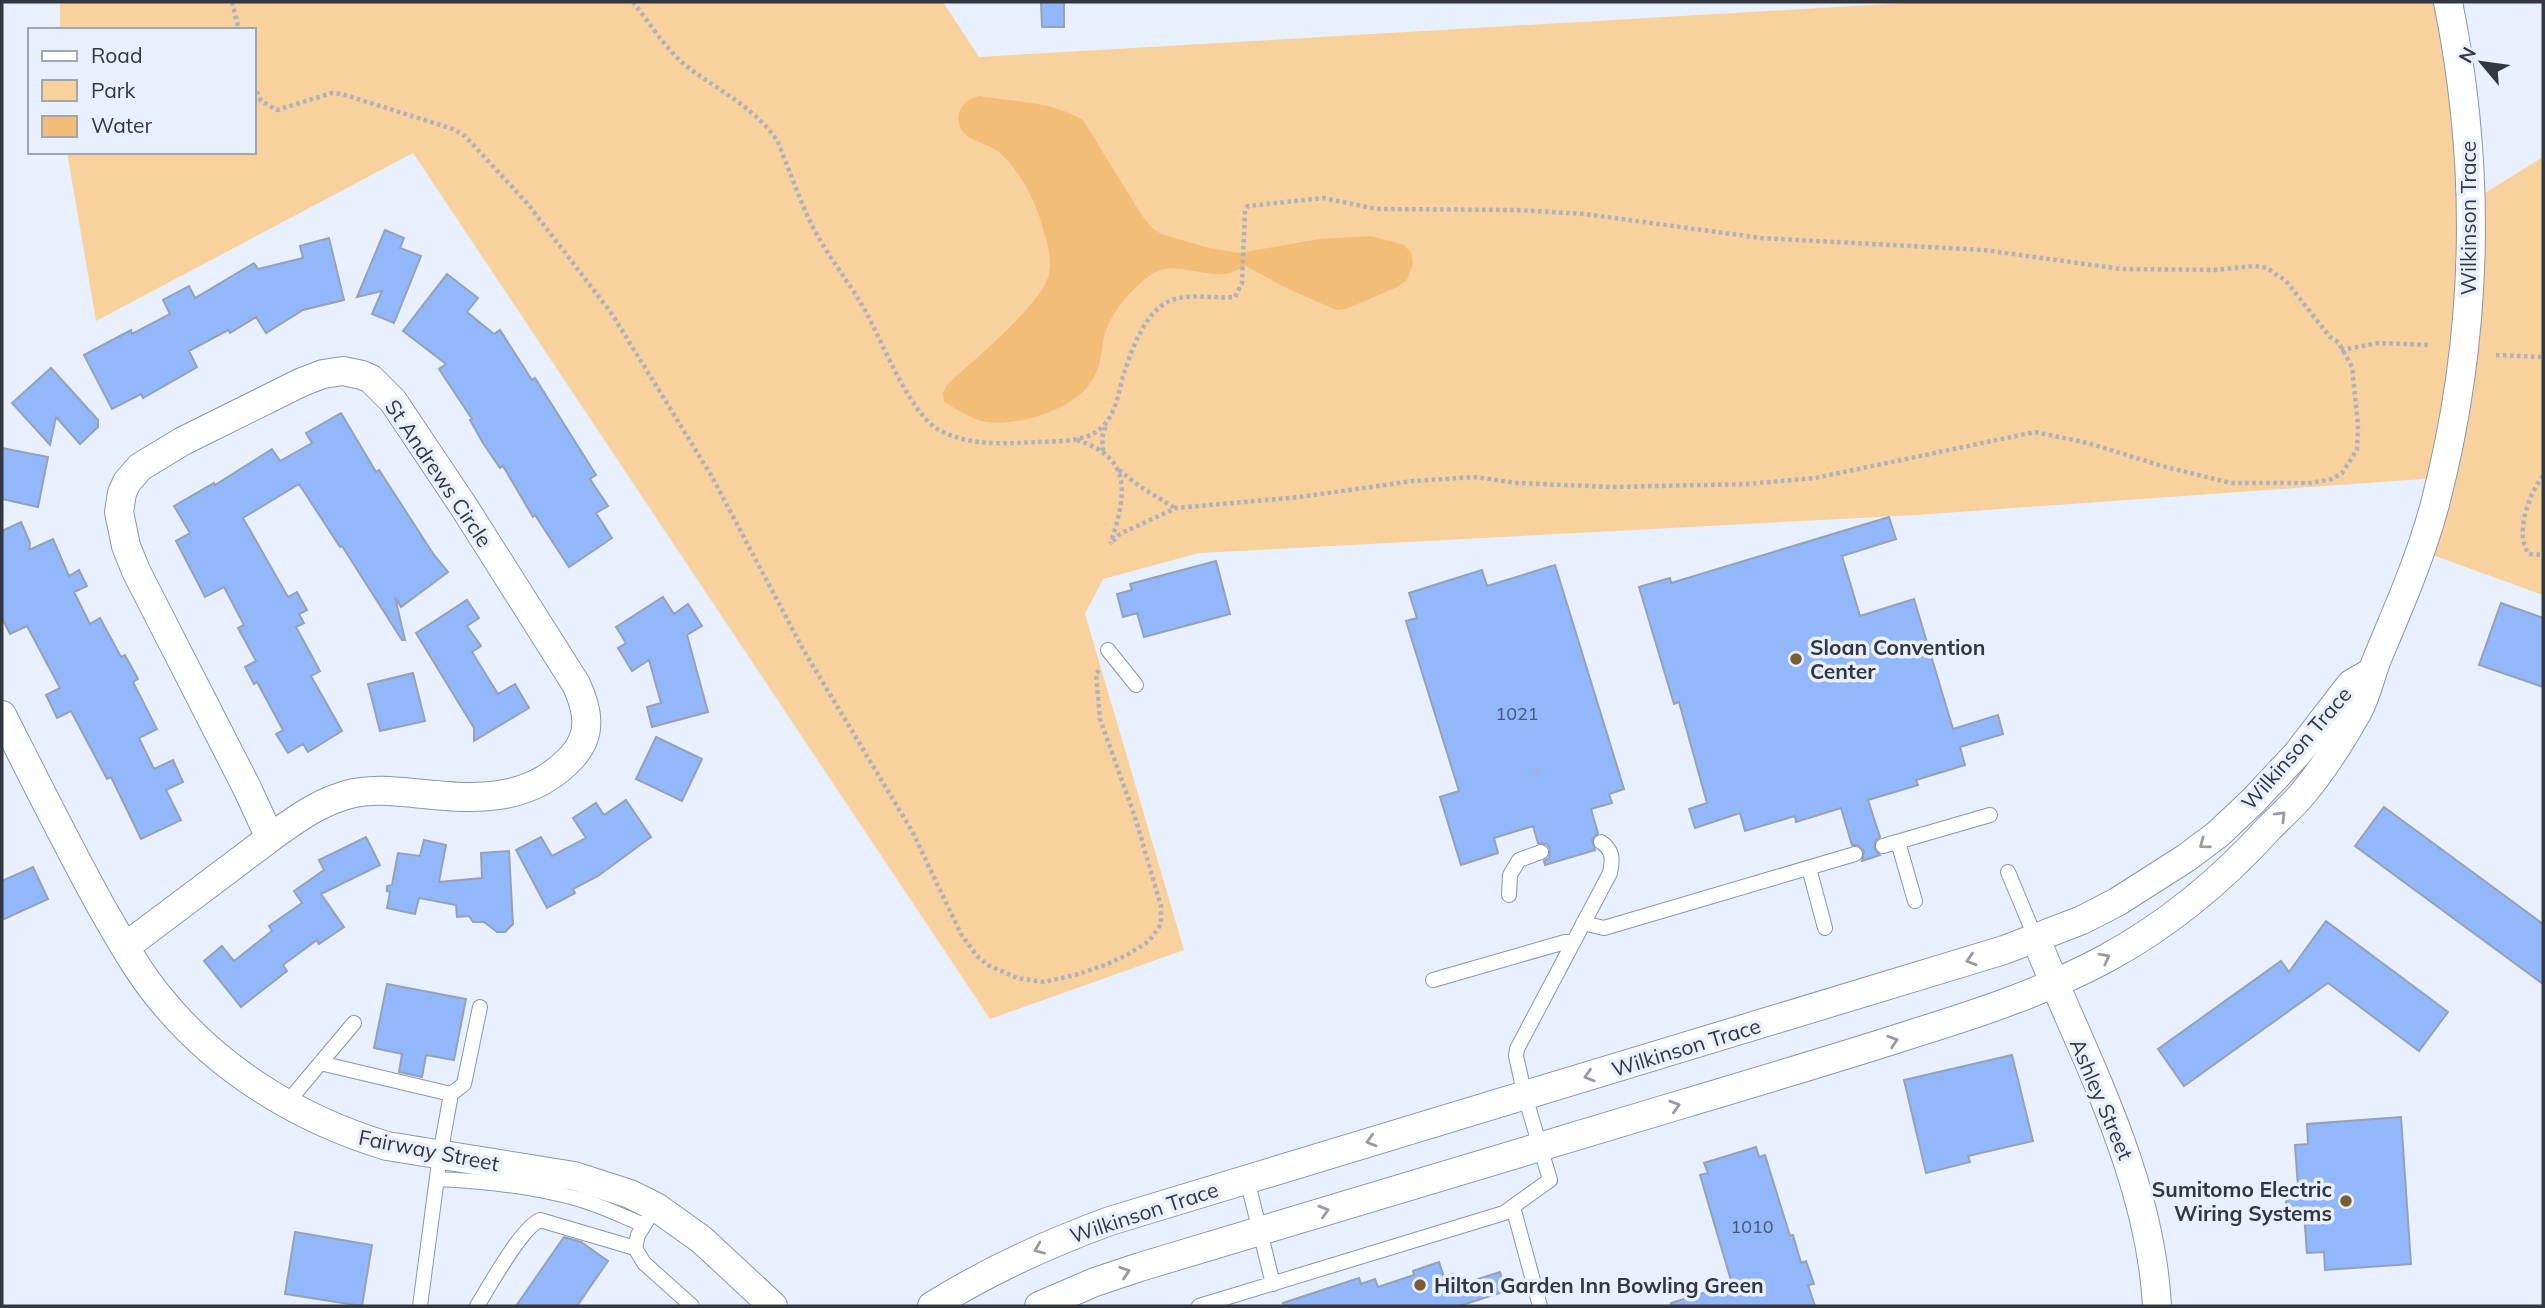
<svg xmlns="http://www.w3.org/2000/svg" width="2545" height="1308" font-family="Mulish,sans-serif">
<style>
.green{fill:#f9d19d}
.water{fill:#f1bd77}
.building{fill:#92b7fb;stroke:#95a1b7;stroke-width:2}
.lines{fill:none;stroke-linecap:round;stroke-linejoin:round}
.service-casing{stroke:#8a96ac;stroke-width:16}
.minor-casing{stroke:#8a96ac;stroke-width:30}
.path{stroke:#abb2be;stroke-width:4.5;stroke-dasharray:3.5 3.5;stroke-linecap:butt}
.service{stroke:#fff;stroke-width:14}
.minor{stroke:#fff;stroke-width:28}
.oneway{stroke:#989ba0}
.poi-dot{fill:#7c5d32;stroke:#e8f0fe;stroke-width:2.5}
.labels{text-anchor:middle;dominant-baseline:central;stroke-width:7;stroke-linejoin:round;paint-order:stroke}
.number-label{font-size:18px;fill:#4a576f}
.street-label{font-size:21px;fill:#323740;stroke:#e8f0fe}
.poi-label{font-size:21px;font-weight:bold;fill:#323740;stroke:#e8f0fe;text-anchor:start}
</style>
<rect width="100%" height="100%" fill="#e8f0fe"/>
<!-- green -->
<path class="green" d="M60,2h883l36,55 943,-55h525l25,199 71,-44v438l-121,-44 15,-73 -521,37 -717,38 -96,26 -18,35 99,336 -194,69 -577,-866 -317,168 -29,-169h187v-122h-194z"/>
<!-- water -->
<path class="water" d="M979,96c36,6 71,5 104,24l58,94 10,13 10,7 48,14 31,5 79,-14 52,-3 33,9 7,8 2,10 -6,17 -10,7 -51,22 -10,1 -52,-23 -38,-21c-6,2 -14,7 -20,8 -23,3 -53,-14 -74,0 -20,14 -43,40 -48,64 -3,14 -3,27 -11,41 -17,30 -73,47 -105,43 -15,-1 -31,-13 -44,-20l-1,-9 4,-8c25,-24 95,-80 102,-111 3,-13 -1,-30 -5,-42 -7,-28 -23,-60 -44,-79 -11,-10 -34,-11 -40,-26 -6,-16 5,-28 19,-31z"/>
<!-- building -->
<path class="building" d="M1041,2h23v25h-22z
M385,230l19,8 -4,10 21,8 -27,67 -22,-9 10,-23 -25,6z
M329,238l15,62 -41,10 -37,23 -10,-16 -26,16 -2,-3 -39,21 8,16 -54,31 -2,-4 -29,15 -28,-54 47,-25 1,4 38,-20 -7,-14 26,-14 6,12 59,-35 4,6 45,-11 -3,-12z
M447,274l31,24 -11,14 27,22 6,-4 32,50 3,-2 61,97 -6,4 18,27 -12,7 16,25 -43,29 -34,-52 -2,2 -30,-51 -3,2 -17,-25 -13,-23 2,-1 -33,-50 7,-5 -43,-33z
M51,368l47,52v7l-18,17 -24,-27 -6,28 -38,-42z
M341,413l35,59 3,-2 55,85 14,17 -47,35 -6,-10 10,43h-3l-60,-94 -2,1 -41,-63 -56,34 45,79 9,-5 10,18 -8,4 5,9 -8,4 24,44 -9,5 31,55 -34,21 -5,-8 -15,9 -12,-19 7,-4 -26,-48 -3,2 -9,-17 11,-6 -18,-33 6,-3 -20,-38 -19,10 -29,-56 14,-8 -16,-27 40,-23 1,2 57,-36 8,12 32,-18 -6,-10z
M2,448l46,9 -10,50 -36,-8z
M1889,517l7,22 -54,17 18,60 54,-17 39,130 45,-14 5,19 -43,13 5,18 -49,15 2,5 -50,15 12,37 -4,3 -2,8 6,7 -18,6 2,-10 -6,-6h-6l-11,-37 -45,14 -1,-6 -50,15 -5,-18 -45,15 -6,-19 18,-6 -28,-101 -5,2 -35,-117 31,-9 1,5z
M21,522l9,21 -1,7 24,-11 16,37 10,-6 8,16 -13,6 16,32 10,-6 21,39 4,-2 13,24 -5,3 24,47 -18,9 15,31 19,-9 10,22 -17,8 15,30 -40,19 -30,-62 -4,2 -36,-68 -14,7 -11,-23 14,-7 -33,-62 -17,8 -8,-16v-87z
M1216,561l14,53 -86,23 -7,-24 -14,4 -6,-23 15,-4 -2,-6z
M1555,565l69,224 -15,5 3,9 -21,6 7,24 -6,7 3,10 -50,15 -1,-4 5,-3 1,-9 -3,-5 -9,-1 -5,-17 -39,12 4,15 -37,12 -21,-68 19,-6 -53,-170 11,-3 -8,-25 73,-23 5,16z
M663,597l11,17 14,-10 14,22 -15,9 21,77 -56,15 -5,-20 14,-4 -12,-43 -17,11 -14,-23 8,-5 -10,-16z
M467,600l12,18 -12,8 14,20 -9,6 26,42 17,-10 14,24 -55,33v-13l-58,-95z
M2501,603l42,15v69l-64,-22z
M413,673l12,48 -45,10 -12,-47z
M656,737l46,22 -20,42 -46,-22z
M626,800l25,37 -53,39 -25,13 2,4 -28,15 -31,-58 25,-13 11,19 34,-18 -13,-20 23,-15 8,12z
M2384,807l159,117v60l-188,-138z
M366,837l14,28 -59,29 23,33 -25,17 -2,-4 -34,25 4,6 -46,36 -37,-46 18,-15 12,15 38,-30 -3,-5 33,-23 -8,-12 30,-21 -5,-10z
M424,840l22,5 -7,37 43,-4 -1,-25 28,-2 4,73 -8,8h-8l-13,-10h-11l-4,-6 -12,1 -1,-12 -37,-7 -4,16 -28,-6 3,-16 -3,-1v-5l5,-1 6,-32 22,3z
M33,867l15,32 -46,21v-39z
M2326,921l122,91 -29,39 -91,-68 -144,103 -26,-37 123,-88 8,11z
M387,984l79,15 -12,61 -28,-5 -4,22 -23,-5 3,-18 -28,-6z
M2012,1055l21,86 -65,15 2,6 -44,11 -22,-93z
M2401,1117l10,147 -86,6 -1,-18 -17,1 -3,-39 -17,1 -2,-27 13,-1 -3,-42 13,-1 -1,-20z
M1756,1147l3,10 6,-2 25,81 3,-1 8,28 5,-2 8,23 -6,1 7,21h-144v-3l61,-19 -32,-109 8,-2 -4,-10z
M295,1232l77,13 -10,61 -77,-12z
M564,1237l17,5 27,19 -31,45h-61z
M1439,1262l5,15 9,-3 3,12 44,-14 6,19 -47,15h-175l-1,-3 76,-25 2,6 14,-5 3,8 36,-12 -1,-4z"/>
<g class="lines">
<defs>
<path id="service" d="M1108,650l28,35
M1898,842l17,59
M1883,846l107,-31
M1809,868l16,60
M2008,872l28,67
M1509,895l1,-20 9,-15 22,-8
M1583,923l21,5 251,-74
M1433,980l132,-38h8
M320,1063l131,31 -11,61 -20,151
M451,1094l13,-10 16,-77
M286,1104l68,-81
M437,1179c48,2 94,7 141,20 22,6 44,17 66,26
M1247,1179l26,105
M1513,1207l27,99
M648,1219l-10,16 -3,13 9,15 48,43
M477,1306c12,-19 44,-78 63,-86l95,28
M1199,1306l305,-93 46,-33 -25,-84 -9,-40 1,-7 93,-176c3,-14 3,-23 -9,-31"/>
<path id="minor" d="M343,371l19,4 9,4 22,22 71,106 112,177c12,26 17,50 -4,73 -44,48 -101,42 -159,36 -20,-2 -39,-4 -59,0 -32,7 -58,26 -84,45l-23,-50 -111,-217 -10,-25 -7,-34 3,-19 5,-11 13,-15 43,-26 119,-59 21,-8z
M2,715c33,65 65,130 100,193 18,31 35,62 57,89 59,73 139,122 228,149l187,30 56,18 26,13 46,33 71,66
M2036,939c48,119 114,236 121,367
M125,947l145,-109
M932,1306c56,-35 115,-62 178,-85l894,-271 78,-30 35,-18 69,-44 32,-24 35,-33 44,-47 54,-70 19,-11
M1039,1306l56,-24 45,-15c182,-56 364,-110 546,-164 77,-23 155,-46 232,-71 64,-20 127,-41 187,-73 61,-33 117,-79 164,-131 10,-10 20,-19 30,-30 23,-26 42,-57 59,-87 10,-18 13,-40 22,-59 21,-50 41,-96 55,-148 43,-165 47,-335 13,-502"/>
</defs>
<!-- service casing -->
<use href="#service" class="service-casing"/>
<!-- minor casing -->
<use href="#minor" class="minor-casing"/>
<!-- path -->
<path class="path" d="M232,2l7,28
M633,2c16,20 32,46 52,63 32,25 68,41 92,75 13,31 23,63 39,93 15,28 36,53 51,81 15,28 44,101 72,116 30,16 65,14 98,12 23,-1 53,1 69,-19 11,-14 13,-34 18,-50 8,-24 22,-64 48,-73 20,-7 43,-1 63,-3l7,-14 3,-73 3,-4 75,-8 54,11 140,1 68,4 176,24 223,12 137,19 94,1 39,-4 13,2 19,13 44,56 8,5 14,25 6,58 -1,25 -15,23 -10,6 -21,4h-80l-69,-17 -74,-23 -53,-11 -220,46 -68,6 -135,3 -95,-4 -41,-6 -63,4 -113,16 -124,11 -56,26 -10,10
M254,85l7,16 16,9 55,-17 10,1 111,35 12,7 62,67 85,111 99,161 93,176 108,180 49,103 16,22 11,9 29,13 27,4 31,-7 30,-10 22,-10 22,-14 12,-17v-18l-26,-89 -35,-98 -4,-45 4,-5
M2341,350l38,-7 51,2
M2496,355l47,2
M1077,440c58,19 48,56 34,103
M1103,451l-1,-13 4,-13
M1119,470l20,16 36,22
M2543,476c-14,18 -29,58 -14,78l14,1
M1535,773l4,-1"/>
<!-- service -->
<use href="#service" class="service"/>
<!-- minor -->
<use href="#minor" class="minor"/>
</g>
<!-- one-way arrows -->
<defs><path id="oneway-chevron" d="M-2-3.5L2.5 0L-2 3.5" fill="none" stroke-width="1.6" stroke-linecap="round" stroke-linejoin="round" transform="scale(1.75)"/></defs>
<g class="oneway">
<use href="#oneway-chevron" transform="translate(2281 816) rotate(-45)"/>
<use href="#oneway-chevron" transform="translate(2204 844) rotate(143)"/>
<use href="#oneway-chevron" transform="translate(2105 958) rotate(-28)"/>
<use href="#oneway-chevron" transform="translate(1971 960) rotate(163)"/>
<use href="#oneway-chevron" transform="translate(1893 1041) rotate(-18)"/>
<use href="#oneway-chevron" transform="translate(1589 1076) rotate(163)"/>
<use href="#oneway-chevron" transform="translate(1675 1106) rotate(-16)"/>
<use href="#oneway-chevron" transform="translate(1371 1141) rotate(164)"/>
<use href="#oneway-chevron" transform="translate(1324 1211) rotate(-17)"/>
<use href="#oneway-chevron" transform="translate(1039 1249) rotate(157)"/>
<use href="#oneway-chevron" transform="translate(1125 1272) rotate(-18)"/>
</g>
<!-- markers -->
<g class="poi-dot">
<circle cx="1796" cy="659" r="7"/>
<circle cx="2346" cy="1201" r="7"/>
<circle cx="1420" cy="1285" r="7"/>
</g>
<g class="labels">
<!-- number labels -->
<g class="number-label">
<text x="1517" y="713">1021</text>
<text x="1752" y="1226">1010</text>
</g>
<!-- street labels -->
<g class="street-label">
<text transform="translate(2468 218) rotate(-90)">Wilkinson Trace</text>
<text transform="translate(439 473) rotate(56)">St Andrews Circle</text>
<text transform="translate(2296 748) rotate(-49)">Wilkinson Trace</text>
<text transform="translate(1686 1047) rotate(-17)">Wilkinson Trace</text>
<text transform="translate(2102 1099) rotate(67)">Ashley Street</text>
<text transform="translate(429 1150) rotate(11)">Fairway Street</text>
<text transform="translate(1144 1212) rotate(-18)">Wilkinson Trace</text>
</g>
<!-- poi labels -->
<g class="poi-label">
<text x="1810" y="647">Sloan Convention<tspan x="1810" dy="24">Center</tspan></text>
<text x="2332" y="1189" text-anchor="end">Sumitomo Electric<tspan x="2332" dy="24">Wiring Systems</tspan></text>
<text x="1434" y="1285">Hilton Garden Inn Bowling Green</text>
</g>
</g>
<!-- border -->
<rect width="2545" height="1308" fill="none" stroke="#323740" stroke-width="7"/>
<!-- legend -->
<rect x="28" y="28" width="228" height="126" fill="#e8f0fe" stroke="#9fa6b2" stroke-width="2"/>
<rect x="42" y="51" width="35" height="10" fill="#ffffff" stroke="#9fa6b2" stroke-width="2"/>
<text x="91" y="63" font-size="21" fill="#323740">Road</text>
<rect x="42" y="80" width="35" height="21" fill="#f9d19d" stroke="#9fa6b2" stroke-width="2"/>
<text x="91" y="98" font-size="21" fill="#323740">Park</text>
<rect x="42" y="116" width="35" height="21" fill="#f1bd77" stroke="#9fa6b2" stroke-width="2"/>
<text x="91" y="133" font-size="21" fill="#323740">Water</text>
<!-- north arrow -->
<g transform="translate(2482 63) rotate(299)" stroke="#e8f0fe" stroke-width="5" paint-order="stroke">
<path d="M0-5L12 26L0 18L-12 26Z" fill="#323740"/>
<text y="-10" font-size="19" font-weight="bold" text-anchor="middle" fill="#323740">N</text>
</g>
</svg>
